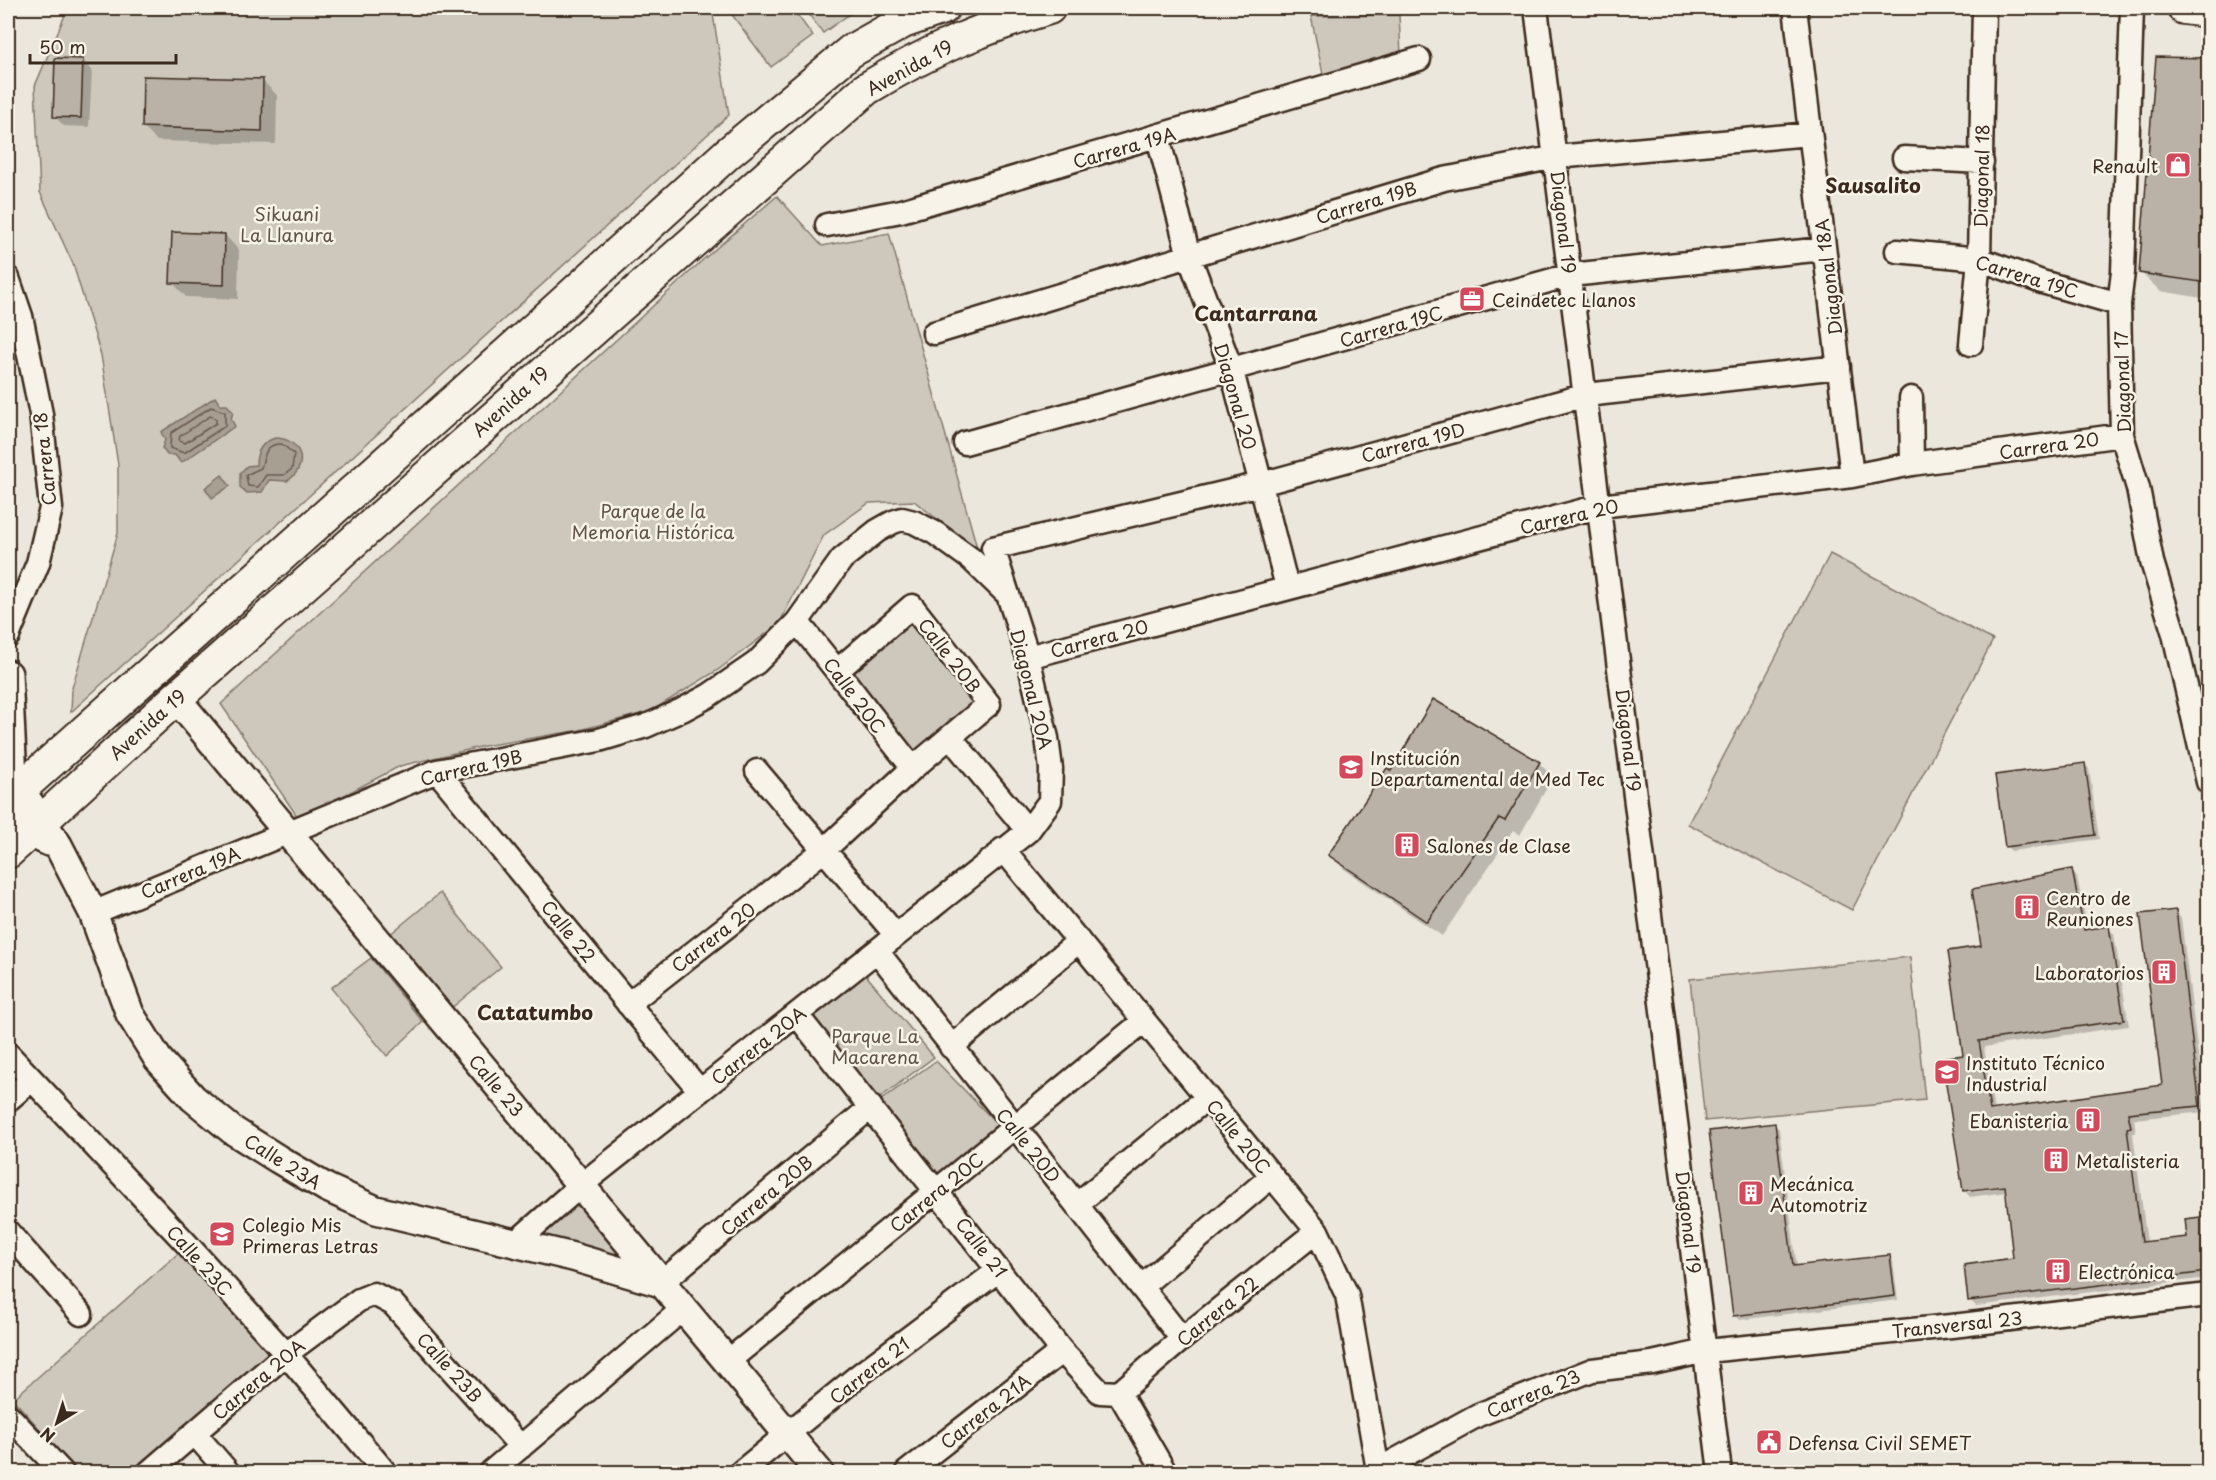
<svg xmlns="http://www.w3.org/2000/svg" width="2216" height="1480" font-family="'Playpen Sans',sans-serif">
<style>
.green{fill:#cec8bc;stroke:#84796d;stroke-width:1.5}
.water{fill:#a89f93;stroke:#7c7064;stroke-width:1.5}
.shadow{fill:#0003;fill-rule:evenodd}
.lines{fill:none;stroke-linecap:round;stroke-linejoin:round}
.shore{stroke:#67594d;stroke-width:1.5}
.building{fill:#bab2a7;stroke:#3b2a1e;stroke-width:1.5}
.minor-casing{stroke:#3b2a1e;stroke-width:27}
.tertiary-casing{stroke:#3b2a1e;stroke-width:32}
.secondary-casing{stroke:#3b2a1e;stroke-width:36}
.minor{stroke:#f7f3e8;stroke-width:22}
.tertiary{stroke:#f7f3e8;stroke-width:27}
.secondary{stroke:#f7f3e8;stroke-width:32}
.labels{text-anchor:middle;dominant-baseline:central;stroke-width:5;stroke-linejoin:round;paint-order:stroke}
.street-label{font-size:18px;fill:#3b2a1e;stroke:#f7f3e8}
.poi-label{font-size:18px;fill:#3b2a1e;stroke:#f7f3e8;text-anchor:start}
.park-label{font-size:18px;fill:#605246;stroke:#f7f3e8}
.neighbourhood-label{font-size:20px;font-weight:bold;fill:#3b2a1e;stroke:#f7f3e8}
</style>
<rect width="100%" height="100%" fill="#ece7dc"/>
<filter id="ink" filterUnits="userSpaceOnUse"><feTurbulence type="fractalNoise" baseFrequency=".0167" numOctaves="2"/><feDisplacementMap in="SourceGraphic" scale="12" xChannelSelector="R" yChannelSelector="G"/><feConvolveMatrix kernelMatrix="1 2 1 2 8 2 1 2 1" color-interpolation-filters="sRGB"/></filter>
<g filter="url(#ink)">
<!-- green -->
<path class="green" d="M68,8h644l17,107 -658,597 1,-24 46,-155v-68l-17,-110 -28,-91 -33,-72 -5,-106z
M727,8h65l21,28 -42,31z
M804,8h54l-35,25z
M1399,15l2,40 -78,19 -12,-58z
M777,196l45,50 67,-13 89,318 -64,-50 -45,2 -45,32 -45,89 -61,46 -67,41 -71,19 -96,16 -84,20 -101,53 -78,-115 484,-446z
M1830,554l163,86 -141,270 -164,-86z
M913,611l70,92 -72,59 -63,-87z
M440,893l61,74 -52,43 -60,-75z
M1910,957l15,143 -220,21 -15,-142z
M371,958l52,64 -36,34 -56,-68z
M860,968l74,89 -61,46 -72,-88z
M936,1061l66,68 -62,53 -66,-77z
M586,1194l46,64 -92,-22z
M183,1249l90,103 -133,120h-62l-65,-73z"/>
<!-- water -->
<path class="water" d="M215,397l5,8h7l6,7 -2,7 4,7 -54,37 -6,-8h-8l-5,-7 3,-8 -4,-8z
M275,438c27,0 35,29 12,43l-18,-1 -7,12 -15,1 -7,-6v-14l7,-7 9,-1c0,-14 6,-23 19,-27z
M222,475l8,11 -18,12 -7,-10z"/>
<!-- shadow -->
<path class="shadow" d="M2157,59h51v240l-48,-8 -20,-19z
M82,60l10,10 -3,57 -25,-1 -10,-10z
M263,81l14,14 -1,49 -119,-3 -14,-14z
M225,235l14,15 -1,49 -52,-2 -14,-15z
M1539,763l14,14 -33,58 -7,-4 -71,105 -98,-67 -14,-14z
M2085,764l4,5 10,70 -88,12 -4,-4z
M2071,871l6,6 11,54 20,-3 6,6 15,92 -145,21 10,64 170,-24 11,-175 6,6 24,194 -71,7 2,14h-3l14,110 41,-5 -2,-18 22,-2v60l-232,28 -6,-6 45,-40 -8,-68 -37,5 -6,-7 1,-134 18,-109zM2012,1183v3l-45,6v-3z
M1775,1125l4,4 18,138 92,-11 4,5 5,39 -159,20 -5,-5z"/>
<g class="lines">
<!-- shore -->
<path class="shore" d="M211,407l14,5v14l-41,27 -14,-5 1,-15z
M210,416l6,3v4l-31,20 -6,-2 1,-5z
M282,444l12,10 -2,15 -8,6h-18l-8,12 -10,-1 -2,-11 15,-7c4,-13 4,-25 21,-24z"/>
</g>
<!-- building -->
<path class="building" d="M2156,57l52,1v225l-69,-10z
M55,58l28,1 -2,59 -28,-1z
M143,76l120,3 -1,52 -120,-4z
M172,232l53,2 -1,51 -54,-2z
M1433,699l107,63 -35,59 -6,-3 -72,104 -99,-67 59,-87 4,3z
M2085,763l10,72 -90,12 -10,-72z
M2072,869l12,61 25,-4 15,94 -145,21 11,69 172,-25 -22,-171 36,-4 24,196 -72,7 3,14 -4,1 15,114 45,-5 -2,-18 23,-3v56l-240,29 -4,-36 49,-7 -8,-72 -42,5 -21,-133 21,-3 -15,-104 33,-5 -9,-57z
M1775,1123l18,143 97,-11 5,41 -162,20 -24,-185z"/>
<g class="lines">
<defs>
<path id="minor" d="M1536,8l184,1464
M1795,8l57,468
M2132,8l-9,264 -4,32 3,131 16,53 14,74 22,72 34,148
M1158,137l31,119 43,115 55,216
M1904,158l78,4
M827,225l74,-14 518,-152
M1897,251l82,8 63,23 77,22
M8,278l13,38 20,98 10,94 -13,55 -30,73
M934,333l510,-154 112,-22 254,-23
M1971,344l8,-85 5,-251
M1911,398l1,66
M965,443l605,-168 254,-26
M797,622c40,47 77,98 116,146
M1028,657l572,-151 252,-30 60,-12 210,-29
M951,738l77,93
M437,771l263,320
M757,771l139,164
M1003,849l314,382 30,64 31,175
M93,913l344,-142 162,-31 47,-14 36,-16 26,-14 48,-33 41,-41 45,-63 35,-28 16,-9 9,-3 12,3 21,11 36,26 33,32
M877,951l305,388
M628,1004l195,-153 90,-83 76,-64 -77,-98 -74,64
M797,1015l265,336 38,41 19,1 46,79
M951,1047l128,-106
M8,1054l177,188 101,112 99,118
M8,1100l23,-20
M1077,1204l130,-106
M8,1232l73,82
M514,1244l66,-58 448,-355 22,-30 1,-32 -4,-31 -19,-81 -35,-109 268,-64 325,-89 253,-28
M661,1283l210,-176
M1142,1286l130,-110
M727,1362l417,-341
M1119,1393l63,-54 135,-108
M8,1415l54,57
M195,1434l33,38
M149,1472l137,-118 73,-54 15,-6 19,10 128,143
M491,1472l192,-163
M741,1472l117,-96 141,-106
M907,1472l155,-121
M1374,1472l104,-57 114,-45 60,-7 54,-12 255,-26 247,-30"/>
<path id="tertiary" d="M8,674l5,105 45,66 35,68 37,101 28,45 35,39 39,32 46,29 49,29 49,22 197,47 88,26
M176,698l643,774
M8,807l20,25 21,10"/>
<path id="secondary" d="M2184,8l24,3
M8,800l531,-475 188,-171 124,-103 52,-29 40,-14
M8,852l168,-154 690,-609c60,-37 116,-61 183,-81"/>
</defs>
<!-- minor casing -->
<use href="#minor" class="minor-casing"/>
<!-- tertiary casing -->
<use href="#tertiary" class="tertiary-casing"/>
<!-- secondary casing -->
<use href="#secondary" class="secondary-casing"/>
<!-- minor -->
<use href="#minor" class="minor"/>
<!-- tertiary -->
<use href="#tertiary" class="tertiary"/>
<!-- secondary -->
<use href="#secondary" class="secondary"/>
</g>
</g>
<!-- icons -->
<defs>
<symbol id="shop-square" viewBox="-11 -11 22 22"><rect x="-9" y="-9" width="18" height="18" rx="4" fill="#d1495b" stroke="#f7f3e8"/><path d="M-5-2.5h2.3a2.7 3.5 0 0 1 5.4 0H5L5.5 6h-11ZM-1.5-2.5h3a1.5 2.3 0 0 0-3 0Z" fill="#fff"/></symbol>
<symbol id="office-square" viewBox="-11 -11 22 22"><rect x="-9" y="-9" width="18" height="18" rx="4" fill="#d1495b" stroke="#f7f3e8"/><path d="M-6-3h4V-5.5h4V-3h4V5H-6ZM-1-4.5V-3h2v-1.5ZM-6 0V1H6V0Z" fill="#fff"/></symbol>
<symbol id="school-square" viewBox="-11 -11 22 22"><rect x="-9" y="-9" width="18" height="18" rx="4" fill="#d1495b" stroke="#f7f3e8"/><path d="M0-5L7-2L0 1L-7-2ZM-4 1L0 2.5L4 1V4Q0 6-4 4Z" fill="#fff"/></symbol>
<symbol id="building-square" viewBox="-11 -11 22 22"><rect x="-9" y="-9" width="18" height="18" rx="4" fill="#d1495b" stroke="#f7f3e8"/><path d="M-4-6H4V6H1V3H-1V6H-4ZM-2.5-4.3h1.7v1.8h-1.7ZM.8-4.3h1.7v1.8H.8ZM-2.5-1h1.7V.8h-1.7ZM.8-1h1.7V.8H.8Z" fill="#fff"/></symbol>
<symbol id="civic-square" viewBox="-11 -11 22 22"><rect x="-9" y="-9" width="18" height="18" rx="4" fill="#d1495b" stroke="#f7f3e8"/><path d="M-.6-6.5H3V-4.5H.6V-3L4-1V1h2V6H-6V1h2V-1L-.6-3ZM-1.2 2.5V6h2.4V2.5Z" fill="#fff"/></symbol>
</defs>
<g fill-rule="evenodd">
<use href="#shop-square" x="2163" y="150" width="30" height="30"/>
<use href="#office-square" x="1457" y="284" width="30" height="30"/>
<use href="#school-square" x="1336" y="752" width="30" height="30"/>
<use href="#building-square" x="1392" y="830" width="30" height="30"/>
<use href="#building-square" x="2012" y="892" width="30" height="30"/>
<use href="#building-square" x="2149" y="957" width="30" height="30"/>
<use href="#school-square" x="1932" y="1057" width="30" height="30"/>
<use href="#building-square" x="2073" y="1105" width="30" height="30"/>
<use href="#building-square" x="2041" y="1145" width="30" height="30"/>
<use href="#building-square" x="1736" y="1178" width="30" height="30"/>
<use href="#school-square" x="207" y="1219" width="30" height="30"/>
<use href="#building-square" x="2043" y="1256" width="30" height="30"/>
<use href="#civic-square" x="1754" y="1427" width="30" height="30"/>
</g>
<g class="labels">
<!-- street labels -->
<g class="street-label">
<text transform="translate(909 67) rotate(-29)">Avenida 19</text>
<text transform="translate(1124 147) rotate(-16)">Carrera 19A</text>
<text transform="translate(1981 176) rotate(-89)">Diagonal 18</text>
<text transform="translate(1366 202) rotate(-17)">Carrera 19B</text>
<text transform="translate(1564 222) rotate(83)">Diagonal 19</text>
<text transform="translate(2027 276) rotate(17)">Carrera 19C</text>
<text transform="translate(1828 277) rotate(-97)">Diagonal 18A</text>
<text transform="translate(1391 326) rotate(-16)">Carrera 19C</text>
<text transform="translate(2122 382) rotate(-92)">Diagonal 17</text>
<text transform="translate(1236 396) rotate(74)">Diagonal 20</text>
<text transform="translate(510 401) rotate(-42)">Avenida 19</text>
<text transform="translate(1413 442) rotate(-15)">Carrera 19D</text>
<text transform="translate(2049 445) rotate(-8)">Carrera 20</text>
<text transform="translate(44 459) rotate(-96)">Carrera 18</text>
<text transform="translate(1569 516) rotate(-13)">Carrera 20</text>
<text transform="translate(1099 638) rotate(-15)">Carrera 20</text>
<text transform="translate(950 655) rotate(52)">Calle 20B</text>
<text transform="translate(1032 689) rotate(76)">Diagonal 20A</text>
<text transform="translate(855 695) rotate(53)">Calle 20C</text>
<text transform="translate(147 724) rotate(-42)">Avenida 19</text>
<text transform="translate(1629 740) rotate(83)">Diagonal 19</text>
<text transform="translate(471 767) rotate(-13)">Carrera 19B</text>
<text transform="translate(190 872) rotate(-23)">Carrera 19A</text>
<text transform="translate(569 931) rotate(51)">Calle 22</text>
<text transform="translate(713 937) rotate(-38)">Carrera 20</text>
<text transform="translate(758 1045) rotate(-38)">Carrera 20A</text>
<text transform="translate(497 1085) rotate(50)">Calle 23</text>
<text transform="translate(1239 1136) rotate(51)">Calle 20C</text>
<text transform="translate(1029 1145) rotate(51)">Calle 20D</text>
<text transform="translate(283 1161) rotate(32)">Calle 23A</text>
<text transform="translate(936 1192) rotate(-39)">Carrera 20C</text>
<text transform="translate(766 1195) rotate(-40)">Carrera 20B</text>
<text transform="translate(1689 1222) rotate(83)">Diagonal 19</text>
<text transform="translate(982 1247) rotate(52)">Calle 21</text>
<text transform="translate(200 1260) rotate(48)">Calle 23C</text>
<text transform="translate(1217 1311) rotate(-39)">Carrera 22</text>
<text transform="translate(1957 1324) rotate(-6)">Transversal 23</text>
<text transform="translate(450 1367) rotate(48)">Calle 23B</text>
<text transform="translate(869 1370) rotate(-38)">Carrera 21</text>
<text transform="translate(258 1379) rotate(-40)">Carrera 20A</text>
<text transform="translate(1533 1393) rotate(-22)">Carrera 23</text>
<text transform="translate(985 1411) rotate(-38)">Carrera 21A</text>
</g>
<!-- poi labels -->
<g class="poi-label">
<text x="2158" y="165" text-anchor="end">Renault</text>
<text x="1492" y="299">Ceindetec Llanos</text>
<text x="1370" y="757">Institución<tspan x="1370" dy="21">Departamental de Med Tec</tspan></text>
<text x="1426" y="845">Salones de Clase</text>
<text x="2046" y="897">Centro de<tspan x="2046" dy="21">Reuniones</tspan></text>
<text x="2144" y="972" text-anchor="end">Laboratorios</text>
<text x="1966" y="1062">Instituto Técnico<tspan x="1966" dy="21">Industrial</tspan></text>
<text x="2068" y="1120" text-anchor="end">Ebanisteria</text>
<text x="2076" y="1160">Metalisteria</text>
<text x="1770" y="1183">Mecánica<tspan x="1770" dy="21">Automotriz</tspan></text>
<text x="242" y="1224">Colegio Mis<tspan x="242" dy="21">Primeras Letras</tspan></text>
<text x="2078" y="1271">Electrónica</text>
<text x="1788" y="1442">Defensa Civil SEMET</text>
</g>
<!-- park labels -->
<g class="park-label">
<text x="287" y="213">Sikuani<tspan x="287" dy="21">La Llanura</tspan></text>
<text x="653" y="510">Parque de la<tspan x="653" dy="21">Memoria Histórica</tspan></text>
<text x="875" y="1035">Parque La<tspan x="875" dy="21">Macarena</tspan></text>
</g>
<!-- neighbourhood labels -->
<g class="neighbourhood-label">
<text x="1873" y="185">Sausalito</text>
<text x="1256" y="313">Cantarrana</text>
<text x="535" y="1012">Catatumbo</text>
</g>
</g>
<!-- margin -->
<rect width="2216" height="1480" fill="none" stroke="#f7f3e8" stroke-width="30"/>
<rect x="15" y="15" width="2186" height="1450" fill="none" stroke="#3b2a1e" stroke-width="2" filter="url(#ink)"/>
<!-- north arrow -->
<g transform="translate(57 1423) rotate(218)" stroke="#f7f3e8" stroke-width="4.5" paint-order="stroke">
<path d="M0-4.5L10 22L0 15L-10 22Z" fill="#3b2a1e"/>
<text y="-9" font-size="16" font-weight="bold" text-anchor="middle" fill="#3b2a1e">N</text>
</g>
<!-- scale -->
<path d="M30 54v9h146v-9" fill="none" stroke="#3b2a1e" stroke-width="3"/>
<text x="39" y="54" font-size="18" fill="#3b2a1e" stroke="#f7f3e8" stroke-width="4.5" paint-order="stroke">50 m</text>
</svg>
